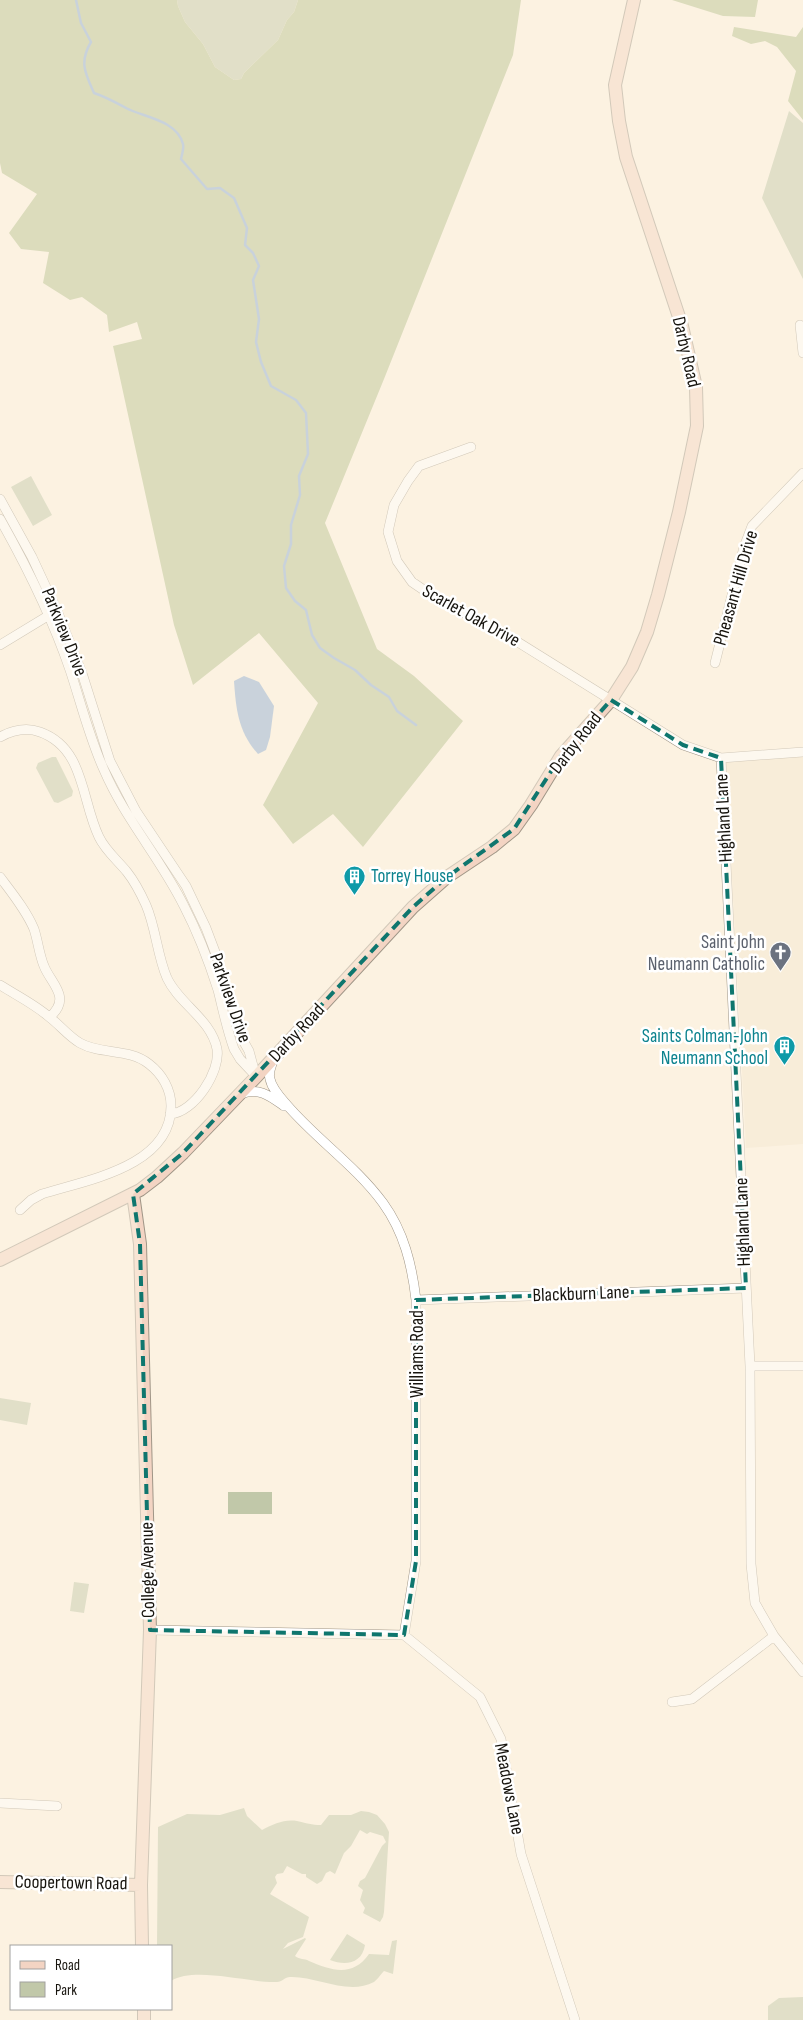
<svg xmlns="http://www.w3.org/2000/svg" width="803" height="2020" font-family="'Sofia Sans Condensed',sans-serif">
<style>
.built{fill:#f4e6ce}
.green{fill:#c1c8a9}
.forest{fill:#b6c08f}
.water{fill:#8cacd2}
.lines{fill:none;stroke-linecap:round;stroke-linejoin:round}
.stream{stroke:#8cacd2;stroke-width:2.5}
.street-casing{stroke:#a09687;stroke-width:10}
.secondary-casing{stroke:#a09687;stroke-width:14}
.street{stroke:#fff;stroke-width:9}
.secondary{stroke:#f3d4c3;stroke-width:12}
.marked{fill:none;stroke:#0f766e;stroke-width:4;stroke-dasharray:10 6;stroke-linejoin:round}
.labels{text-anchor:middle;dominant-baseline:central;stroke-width:5;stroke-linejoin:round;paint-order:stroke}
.street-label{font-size:19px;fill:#17140e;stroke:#fff}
.culture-label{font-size:19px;fill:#0d838f;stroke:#fff;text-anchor:start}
.worship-label{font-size:19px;fill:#5b616d;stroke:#fff;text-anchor:end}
</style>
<rect width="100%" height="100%" fill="#fcf2e1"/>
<!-- built -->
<path class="built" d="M735,757h68v387l-57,4 -20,-386z"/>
<!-- green -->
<path class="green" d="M177,0h121l-4,12 -7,8 -9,20 -34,33 -3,6 -7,1 -19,-13 -12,-23 -18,-22 -7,-16z
M789,111l14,12v156l-41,-81z
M31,476l21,39 -19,11 -22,-39z
M52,757h4l17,34 -1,5 -14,7 -4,-1 -18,-34 2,-5z
M0,1398l31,5 -4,22 -27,-5z
M228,1492h44v22h-44z
M74,1582l15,2 -5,29 -14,-2z
M244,1808l3,8 15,14c12,-6 22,-11 35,-9 9,2 15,4 24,4l8,-10h22l10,-4 8,1 8,3 8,9 4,8 -5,80 -1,5 -3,5 -17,-9 2,-5 -5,-8 3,-10 -5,-4 2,-5 5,-3 17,-32 4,-4 -3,-6 -13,-4 -3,2 -7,-4 -9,16 -7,7 -9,21 -5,-3 -4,2 -4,8 -5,3 -11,-7v-3h-4l-15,-8 -4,7 -6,1 -2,3 2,6 -7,11 39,23 -6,20 -15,6 -5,6 22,-11 1,1 -11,17c5,4 9,2 14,5 23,10 44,16 60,-7l20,1 3,-14 5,-1 -4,34 -9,-3c-3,3 -7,9 -10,11 -26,14 -57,-6 -84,-5 -5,0 -8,5 -13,5 -29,1 -82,-16 -106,-1v-35h-14l1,-119 29,-13 33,1z
M347,1934l18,11c-3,19 -20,21 -35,15z
M803,1997v23h-35v-14l11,-8z"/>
<!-- forest -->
<path class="forest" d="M0,0h177l1,6 7,16 18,22 12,23 19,13 7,-1 3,-6 34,-33 9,-20 7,-8 4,-12h223l-8,55 -129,324 -59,144 52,126 37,27 49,45 -100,126 -30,-33 -40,30 -30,-39 55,-102 -59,-70 -66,52 -19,-60 -61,-279 29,-7 -5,-17 -28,10 -2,-17 -25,-18 -12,3 -27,-17 6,-31 -28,-3 -12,-16 28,-39 -35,-21 -2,-10z
M672,0h86l-3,17 -32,-1z
M734,27l62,10 7,-10v93l-15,-19 8,-30 -19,-24 -12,-6 -14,3 -19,-8z"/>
<!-- water -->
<path class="water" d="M244,676l15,6 15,24 -4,31 -4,13 -8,4c-20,-22 -22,-45 -24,-73z"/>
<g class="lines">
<!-- stream -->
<path class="stream" d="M76,0l5,23 10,19c-12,20 -6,31 3,51 12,4 21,9 32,15 17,9 51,12 57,36 1,4 -1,11 -2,15l26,30 13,-1 14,10 13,30 -2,17 8,8 6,13 -6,14 6,39 -3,23 5,20 10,24 25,14 10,13 2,41 -9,22 1,19 -9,30v19l-7,22 2,22 9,13 11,9 6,25 8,13 14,10 21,12 16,15 18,12 8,14 19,14"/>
<defs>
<path id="street" d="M800,325l3,28
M471,447l-52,19 -11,15 -14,24 -6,27 9,29 15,21 28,19 60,30 183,114 38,13 82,-6
M0,499l32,58 26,56 24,60 28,88 26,50 50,75 20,42 11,29 24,80 8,14 7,26
M0,519c27,48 52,98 70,151 11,33 19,67 34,100 21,49 57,89 80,136 14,27 25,56 34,84 5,20 9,40 16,59l6,10 14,15
M0,645l51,-31
M715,663l29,-116 8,-21 51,-53
M0,737c13,-7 26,-10 40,-5 45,16 41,68 59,105 6,13 19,24 28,35 8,10 14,22 19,33 10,23 11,50 21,73 12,26 44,41 50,71 4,22 -23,64 -47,65
M721,758l29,608 1,198 4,39 19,33 29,36
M0,877c12,16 26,33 34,52 4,12 5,25 10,37 7,18 28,31 6,51
M0,985c16,10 34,19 48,31 11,8 20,20 32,27 21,12 49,5 69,21 13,10 22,25 22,42 0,61 -85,74 -129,88l-11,6 -11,10
M273,1061c-2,6 -5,12 -3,18 2,10 10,18 17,26 29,34 69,61 96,98 21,29 29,62 33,97v261l-12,74
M241,1094c18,-7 29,2 43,12
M416,1300l330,-12
M750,1366h53
M150,1630l254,5 76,62 21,42 20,115 54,166
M672,1702l20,-3 82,-63
M0,1803l57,3"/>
<path id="secondary" d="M133,1194l7,50 10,386 -9,255 1,61
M0,1260l140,-70 17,-13 26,-24 73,-76 157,-170 34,-30 45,-30 22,-18 17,-24 30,-49 50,-56 21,-33 15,-35 11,-37 21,-83 18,-86 -1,-39 -14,-61 -56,-169 -7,-36 -4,-36 19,-85
M0,1882l141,3
M144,2009v11"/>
</defs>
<!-- street casing -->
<use href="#street" class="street-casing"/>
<!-- secondary casing -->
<use href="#secondary" class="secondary-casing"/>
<!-- street -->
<use href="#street" class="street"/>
<!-- secondary -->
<use href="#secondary" class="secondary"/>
</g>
<!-- marked area -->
<path d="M0 0H803V2020H0ZM611,700l72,45 38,13 25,530 -330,12v261l-12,74 -254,-5 -10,-386 -7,-50 50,-41 230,-246 34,-30 67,-48 47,-73z" fill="#fcf2e1" fill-opacity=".55" fill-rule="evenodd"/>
<path class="marked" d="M611,700l72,45 38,13 25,530 -330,12v261l-12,74 -254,-5 -10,-386 -7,-50 50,-41 230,-246 34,-30 67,-48 47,-73z"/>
<!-- icons -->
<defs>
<symbol id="building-pin" viewBox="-11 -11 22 30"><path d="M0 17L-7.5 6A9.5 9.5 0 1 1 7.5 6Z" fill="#0f9aa8" stroke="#fff"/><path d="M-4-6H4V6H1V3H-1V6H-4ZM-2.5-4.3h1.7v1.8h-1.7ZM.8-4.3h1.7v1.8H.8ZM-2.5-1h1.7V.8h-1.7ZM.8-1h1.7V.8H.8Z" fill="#fff"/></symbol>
<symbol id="church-pin" viewBox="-11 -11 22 30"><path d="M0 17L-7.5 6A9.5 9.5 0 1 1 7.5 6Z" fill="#6b7280" stroke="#fff"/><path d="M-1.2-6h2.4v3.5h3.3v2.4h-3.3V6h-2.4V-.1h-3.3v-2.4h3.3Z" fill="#fff"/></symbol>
</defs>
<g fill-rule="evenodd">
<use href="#building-pin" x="342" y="864" width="25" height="34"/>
<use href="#church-pin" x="768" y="940" width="25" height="34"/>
<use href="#building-pin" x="772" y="1034" width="25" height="34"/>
</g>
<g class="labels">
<!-- street labels -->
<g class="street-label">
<text transform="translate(686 352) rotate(77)">Darby Road</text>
<text transform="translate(736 588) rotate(-74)">Pheasant Hill Drive</text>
<text transform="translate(471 616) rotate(29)">Scarlet Oak Drive</text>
<text transform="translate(64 632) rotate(68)">Parkview Drive</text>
<text transform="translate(576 743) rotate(-52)">Darby Road</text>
<text transform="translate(724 818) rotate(-93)">Highland Lane</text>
<text transform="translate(230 998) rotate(71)">Parkview Drive</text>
<text transform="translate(297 1033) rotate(-47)">Darby Road</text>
<text transform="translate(743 1222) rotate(-92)">Highland Lane</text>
<text transform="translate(581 1294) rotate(-2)">Blackburn Lane</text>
<text transform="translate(417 1354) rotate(-90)">Williams Road</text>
<text transform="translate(148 1570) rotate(-91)">College Avenue</text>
<text transform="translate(509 1789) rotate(79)">Meadows Lane</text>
<text transform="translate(71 1883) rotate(1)">Coopertown Road</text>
</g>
<!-- culture labels -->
<g class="culture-label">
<text x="371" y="876">Torrey House</text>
<text x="768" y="1036" text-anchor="end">Saints Colman-John<tspan x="768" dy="22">Neumann School</tspan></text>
</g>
<!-- worship labels -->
<g class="worship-label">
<text x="765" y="942">Saint John<tspan x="765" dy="22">Neumann Catholic</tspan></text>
</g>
</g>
<!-- legend -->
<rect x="10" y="1945" width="162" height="65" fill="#ffffff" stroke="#a2a19f"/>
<rect x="20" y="1961" width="25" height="8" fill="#f3d4c3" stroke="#a2a19f"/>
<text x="55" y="1970" font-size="15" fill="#17140e">Road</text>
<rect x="20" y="1982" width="25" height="15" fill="#c1c8a9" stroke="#a2a19f"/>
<text x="55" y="1995" font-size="15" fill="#17140e">Park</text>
</svg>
